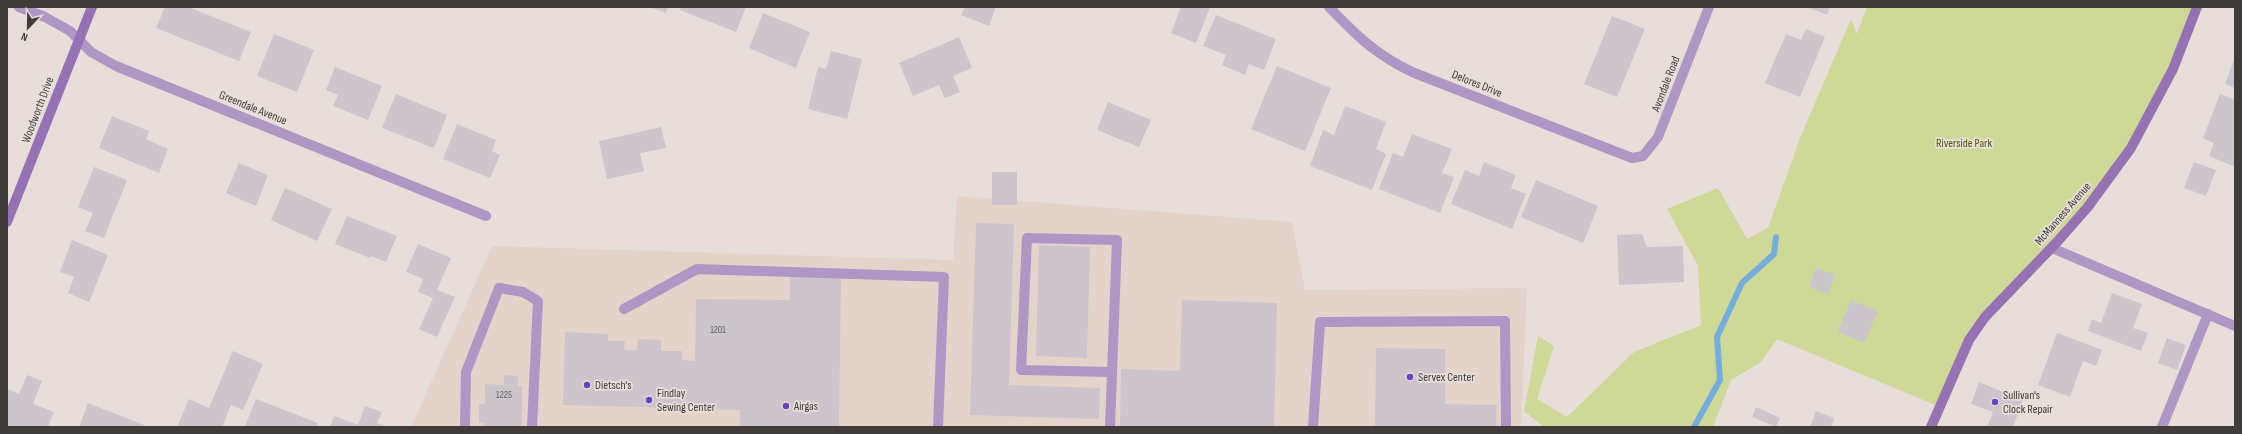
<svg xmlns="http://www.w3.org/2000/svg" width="2242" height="434" font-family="'Sofia Sans Condensed',sans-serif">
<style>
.built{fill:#e4d3ca}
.green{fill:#ced897}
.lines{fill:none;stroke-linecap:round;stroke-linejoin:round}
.stream{stroke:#74aedf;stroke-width:6}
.building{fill:#ccc5cc}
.lane{stroke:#ae97c4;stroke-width:10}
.street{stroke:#ae97c4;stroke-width:10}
.secondary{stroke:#9672b4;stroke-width:10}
.poi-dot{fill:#6944bc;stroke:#e7ded9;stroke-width:1.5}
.labels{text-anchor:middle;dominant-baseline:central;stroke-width:3.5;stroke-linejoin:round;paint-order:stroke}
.number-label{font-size:10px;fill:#635e5e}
.street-label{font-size:12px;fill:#403c3a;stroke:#e7ded9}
.park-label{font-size:12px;fill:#535a05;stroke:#e7ded9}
.poi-label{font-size:12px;fill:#403c3a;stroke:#e7ded9;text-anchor:start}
</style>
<rect width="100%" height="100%" fill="#e7ded9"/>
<!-- built -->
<path class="built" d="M957,196l335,26 13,68 222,-2 -6,139h-1110l81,-181 461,14z"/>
<!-- green -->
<path class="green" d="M1867,7h330l-12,34 -71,132 -129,144 -45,90 -163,-68 -16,23 -30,18 -18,47h-169l-20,-16 14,-75 16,10 -17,53 30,18 67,-65 67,-27 -3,-59 -31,-57 51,-21 29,51 21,-11 32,-90 51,-119 6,15z"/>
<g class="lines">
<!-- stream -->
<path class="stream" d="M1694,427l26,-47 -3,-43 25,-54 32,-29 2,-17"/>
</g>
<!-- building -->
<path class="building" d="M165,7h23l63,25 -12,29 -83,-33z
M650,7h18l-2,6z
M681,7h65l-10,25 -56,-22z
M965,7h31l-7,19 -28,-11z
M1181,7h29l-14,36 -25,-10z
M1807,7h23l-3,8z
M763,13l47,19 -14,36 -47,-20z
M1216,15l60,24 -12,31 -15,-6 -4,11 -23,-10 4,-10 -23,-9z
M1612,16l33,13 -28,68 -33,-13z
M1806,29l19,8 -25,60 -35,-14 21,-49 15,6z
M274,34l40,16 -17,42 -40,-16z
M959,37l13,31 -19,8 7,16 -15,6 -6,-13 -26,11 -14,-33z
M831,51l31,8 -15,60 -39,-10 10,-42 8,2z
M2235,57v31l-10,-4z
M1277,66l54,22 -26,63 -54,-22z
M335,67l47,19 -14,34 -35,-14 5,-11 -12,-5z
M396,94l51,21 -13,33 -52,-20z
M2220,94l15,6v67l-26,-11 5,-13 -11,-5z
M1108,102l43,18 -12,27 -42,-17z
M1345,106l41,16 -10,27 10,5 -14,36 -62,-24 13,-36 11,5z
M112,116l37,15 -3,8 22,10 -9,24 -60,-25z
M457,124l39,16 -4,11 8,4 -10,23 -47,-19z
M661,127l5,21 -26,5 4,18 -37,8 -8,-38z
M1412,134l40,15 -10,24 12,4 -14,36 -61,-24 14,-36 10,4z
M1484,162l32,13 -5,13 15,6 -14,35 -61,-25 14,-34 14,6z
M2194,162l22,8 -10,26 -22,-8z
M239,163l29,12 -12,31 -30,-13z
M94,167l33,13 -23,58 -19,-7 8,-18 -15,-6z
M992,172h25v33h-25z
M1536,180l62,26 -15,37 -62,-26z
M285,188l47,21 -15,32 -46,-21z
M347,216l50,20 -11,26 -15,-6 -1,2 -35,-14z
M976,223l38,1 -5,161 91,3 -1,31 -129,-4z
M1642,234l5,13 36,-1 1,36 -65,3 -2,-50z
M72,240l36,15 -19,47 -21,-9 6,-16 -14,-5z
M418,244l33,14 -14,32 18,7 -18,40 -18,-8 14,-31 -15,-6 5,-13 -17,-7z
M1039,245l51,2 -3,111 -51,-2z
M1816,268l19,7 -7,19 -19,-7z
M790,276l51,1 -2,150h-99v-17l-177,-5 2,-73 43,2v7h17l-1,9h13l1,-11 23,1v11h21v9l13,1 1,-62 94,1z
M2112,293l30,11 -9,24 15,5 -7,18 -53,-20 4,-12 9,4z
M1182,300l95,3 -3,124h-154l1,-58 59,2z
M1851,300l27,11 -14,32 -26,-11z
M2057,333l45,17 -6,16 -13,-5 -13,36 -32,-12z
M2167,338l19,7 -9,25 -19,-7z
M1376,348l69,1v55l52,1 -1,22h-121z
M233,351l30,13 -20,46 -12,-5 -9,22h-45l12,-28 20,9z
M27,375l15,6 -9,23 21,8 -6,15h-41v-38l12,5z
M504,375l14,1v10h4v41h-38v-4l-5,-1v-18h6v-20l19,1z
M1979,382l44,18 -10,27h-26l6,-15 -22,-8z
M256,399l62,24 -2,4 -71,-1z
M88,403l61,24h-70z
M365,406l17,6 -5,11 11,4h-58l4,-11 24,9z
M1756,407l24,11 -4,9 -24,-10z
M1816,411l18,7 -3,9h-21z"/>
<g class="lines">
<!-- lane -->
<path class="lane" d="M624,309l73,-40 247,8 -6,150
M465,427l1,-55 33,-84 24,4 15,9 -6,126
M1110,427l7,-187 -90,-2 -6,132 91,2
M1313,427l7,-105 185,-1 1,106
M2162,427l46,-113"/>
<!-- street -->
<path class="street" d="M19,7l26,10 25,14 21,21 25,14 370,150
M1329,7c28,29 46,47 83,65l220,86 11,-2 15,-19 51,-130
M2052,248l183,78"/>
<!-- secondary -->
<path class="secondary" d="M7,222l85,-215
M1931,427l38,-87 16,-23 72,-75 30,-34 44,-60 42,-79 24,-62"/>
</g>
<!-- markers -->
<g class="poi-dot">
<circle cx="1410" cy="377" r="4"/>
<circle cx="587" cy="385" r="4"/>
<circle cx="649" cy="400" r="4"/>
<circle cx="1995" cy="402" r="4"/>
<circle cx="786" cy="406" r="4"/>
</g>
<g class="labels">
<!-- number labels -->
<g class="number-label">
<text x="718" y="330">1201</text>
<text x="504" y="395">1225</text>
</g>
<!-- street labels -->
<g class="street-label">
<text transform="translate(1477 84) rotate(22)">Delores Drive</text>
<text transform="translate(1666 84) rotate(-69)">Avondale Road</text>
<text transform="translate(253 108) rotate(22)">Greendale Avenue</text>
<text transform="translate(38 110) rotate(-69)">Woodworth Drive</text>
<text transform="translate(2063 214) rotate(-49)">McManness Avenue</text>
</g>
<!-- park labels -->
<g class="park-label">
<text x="1964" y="143">Riverside Park</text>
</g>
<!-- poi labels -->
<g class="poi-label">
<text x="1418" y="377">Servex Center</text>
<text x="595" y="385">Dietsch's</text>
<text x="657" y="393">Findlay<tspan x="657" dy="14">Sewing Center</tspan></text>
<text x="2003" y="395">Sullivan's<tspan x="2003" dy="14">Clock Repair</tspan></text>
<text x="794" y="406">Airgas</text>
</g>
</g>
<!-- border -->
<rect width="2242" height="434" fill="none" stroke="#403c3a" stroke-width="16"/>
<!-- north arrow -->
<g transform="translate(28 28) rotate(202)" stroke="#e7ded9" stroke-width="3" paint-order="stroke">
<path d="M0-3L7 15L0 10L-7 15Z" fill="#403c3a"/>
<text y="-6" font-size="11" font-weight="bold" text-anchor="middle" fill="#403c3a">N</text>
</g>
</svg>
